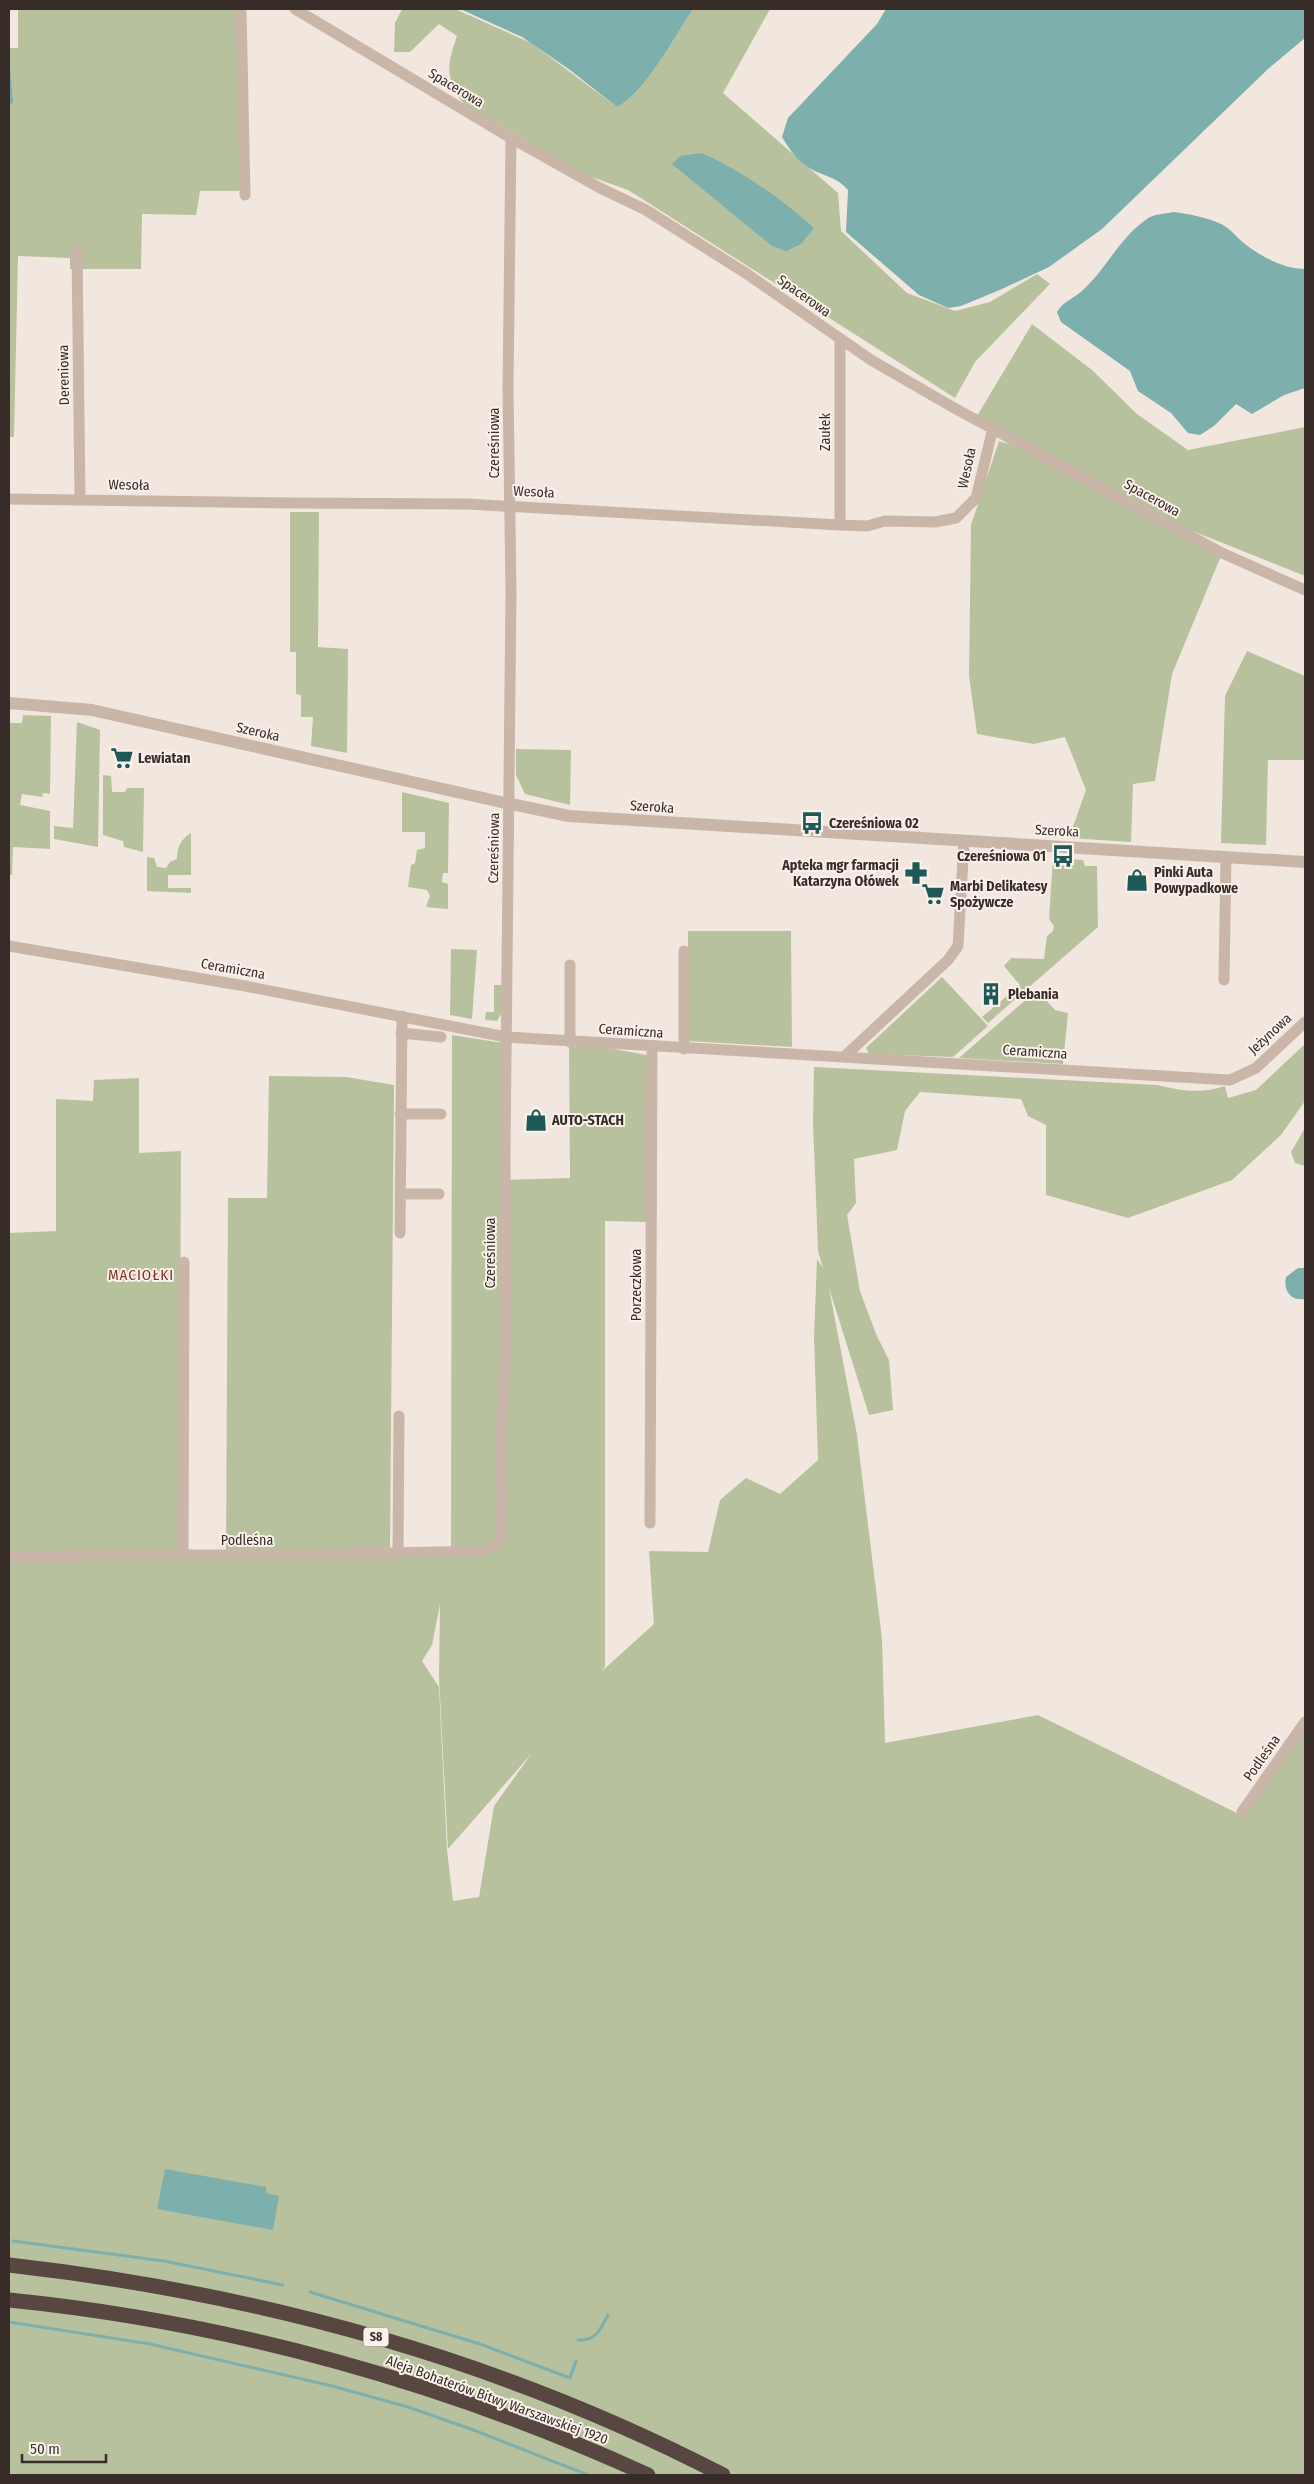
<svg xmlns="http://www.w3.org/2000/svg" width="1314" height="2484" font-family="'Fira Sans Condensed',sans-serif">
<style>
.green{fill:#b8c19e;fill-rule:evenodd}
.water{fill:#7dafac}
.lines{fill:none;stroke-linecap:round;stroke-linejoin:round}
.stream{stroke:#7dafac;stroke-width:3}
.minor{stroke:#cab5a9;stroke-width:11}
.tertiary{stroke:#cab5a9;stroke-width:12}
.motorway{stroke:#584640;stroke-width:15}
.labels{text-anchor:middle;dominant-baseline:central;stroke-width:4;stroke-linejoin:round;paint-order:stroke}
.shield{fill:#faf1ea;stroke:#726763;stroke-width:1}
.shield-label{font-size:12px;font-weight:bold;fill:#382c29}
.street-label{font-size:14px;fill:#382c29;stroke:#faf1ea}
.poi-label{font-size:14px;font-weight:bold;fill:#382c29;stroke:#faf1ea;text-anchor:start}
.neighbourhood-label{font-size:15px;letter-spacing:1px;fill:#853223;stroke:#faf1ea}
</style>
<rect width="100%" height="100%" fill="#f2e7de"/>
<!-- green -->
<path class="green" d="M18,9h220l4,182h-42l-4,24 -54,-1 -1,55h-71v-11l-52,-2 -4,181h-5v-389h9z
M402,9h53l76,34 86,64c28,-14 58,-71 76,-98h77l-47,84 115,100 3,38 66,62 48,18 35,-9 47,-28 13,10 -75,78 -20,36 -327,-208 -42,-15 -121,-70c-21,-25 -18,-40 -8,-69l-18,-12 -29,28h-16l1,-29z
M1032,324l60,46 45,44 51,36 117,-23v149l-115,-46 -213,-114z
M999,441l20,6 202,109 -49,118 -17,107 -22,3 -2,58 -62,-4 17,-48 -21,-53 -31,7 -57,-10 -8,-59 2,-150z
M290,512h29l-1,135 30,2 -1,104 -36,-7 2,-29h-12v-22l-5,-1v-42h-6z
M1247,651l58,25v84h-37l-2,85 -45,-2 4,-147z
M9,714l1,9h12l1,-8 28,1 -1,78 -7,-1 -1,4 -20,-3 -2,11 30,6v38l-37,-2 -1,28h-3z
M77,722l23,8 -2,117 -44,-8v-13l19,2z
M516,749l55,1 -1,55 -45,-11 -9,-19z
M103,775l8,1 1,16h13l2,-4h17l-1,64 -19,-5 -1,-6 -20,-6z
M402,792l47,11 -1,70h-5l-1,9 6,2v25l-22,-2 4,-11 -3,-6 -19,-3 3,-22 4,-2 2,-13 8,-2v-16h-23z
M191,833v42h-23v13h23v5l-44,-2v-34l7,1 3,9 9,1 4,-6 7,-3c0,-12 4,-20 14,-26z
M1053,858l30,2 2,6h12l1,61 -110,96 -6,-6 38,-32 -16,-19 7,-8 33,1 3,-23 6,-5 1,-5 -5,-7z
M688,931h103l1,116 -105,-6z
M451,949l26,1 -5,69 -22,-4z
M942,977l46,49 -35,31 -84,-3 -3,-6z
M494,985h8l-1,29 -4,7 -12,-1 1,-8h8z
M1037,990l18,20 13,3 -5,51 -104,-6z
M452,1035l51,8 -1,137 68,-2 -1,-132 39,2 39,7 -1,167 -41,-1v445l-3,5 52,-47 -5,-73 59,1 12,-52 26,-22 34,16 38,-34 -4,-123 3,-78 6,9 -5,-17 -5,-129 1,-55 343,18c25,6 44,9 68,1l3,12 28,-8 49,-46v57l-24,34 -49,45 -104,38 -82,-23v-70l-18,-9 -7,-17 -101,-7 -15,19 -8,39 -43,9 2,44 -9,12 13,76 16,43 13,26 4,50 -24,5 -40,-127 28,147 25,204 3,104 153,-28 205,101 62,-90v749h-1296v-1242l47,-2v-132l37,2 1,-21 45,-2v75l42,-2 -2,401h47l2,-354h39l2,-122 77,1 48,8 -4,463h61zM440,1604l-1,74 9,171 84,-96 -38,53 -15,91 -26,4 -6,-51 -8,-163 -17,-26 10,-16z
M1305,1128v38l-10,-3 -4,-11z"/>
<!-- water -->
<path class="water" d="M460,9h233c-18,27 -48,84 -76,98l-47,-37 -48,-33z
M886,9h419v29l-37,31 -166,160 -53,38 -47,22 -41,17 -13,2 -29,-13 -73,-63 2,-42c-11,-13 -22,-13 -37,-21 -13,-7 -22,-20 -29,-32l6,-19 89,-94z
M9,54l4,48 -4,4z
M702,153c42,19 78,45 112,75l-13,16 -15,7 -14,-5 -100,-82 8,-8z
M1173,212c16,2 33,5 48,12 9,4 16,14 24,20 17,13 39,25 60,25v119l-21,7 -32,19 -16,-10 -22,22 -14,9 -12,-2 -17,-20 -33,-22 -8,-20 -69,-49 -4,-10c7,-12 17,-13 26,-22 23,-21 38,-54 64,-71 6,-5 18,-5 26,-7z
M1298,1268h7v31c-14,2 -22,-8 -19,-22z
M165,2169l101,18v6l13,3 -6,34 -116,-21z"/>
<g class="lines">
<!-- stream -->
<path class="stream" d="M13,2241l151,20 119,24
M310,2292l170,52 90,34 6,-17
M9,2322l141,22 182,42 76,21 63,22 117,46
M578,2340c19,1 22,-11 30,-25"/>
<!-- minor -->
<path class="minor" d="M241,9l4,186
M295,9l216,129 89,50 46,22 101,64 124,86 85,49 266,144 83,37
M77,251l3,248
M9,499l284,4 174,1 373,21 27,1 18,-5 50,1 21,-4 20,-20 17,-70
M840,525v-186
M9,946l236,40 261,51 724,43 26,-12 49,-46
M684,951v98
M1224,980l2,-123
M401,1033l40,4
M570,1042v-77
M845,1056l103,-96 10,-14 6,-105
M400,1114h41
M400,1194h39
M400,1233l2,-217
M650,1523l2,-476
M398,1553l1,-137
M183,1555l1,-293
M9,1558l73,-3h209l194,-4 15,-10 2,-31 -1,-77 5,-86 -1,-193 6,-562 -3,-204 3,-250
M1242,1812l63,-90"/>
<!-- tertiary -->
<path class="tertiary" d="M9,703l83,7 409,92 68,14 736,46"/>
<!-- motorway -->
<path class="motorway" d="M9,2265c248,28 492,95 714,210
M9,2300c220,22 438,83 639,175"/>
</g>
<!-- icons -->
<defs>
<symbol id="supermarket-bare" viewBox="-9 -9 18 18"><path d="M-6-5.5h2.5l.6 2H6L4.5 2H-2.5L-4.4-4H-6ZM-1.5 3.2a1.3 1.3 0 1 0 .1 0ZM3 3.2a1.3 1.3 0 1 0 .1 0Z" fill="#1f5957" stroke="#faf1ea" stroke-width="2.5" paint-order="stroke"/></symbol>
<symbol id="bus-bare" viewBox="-9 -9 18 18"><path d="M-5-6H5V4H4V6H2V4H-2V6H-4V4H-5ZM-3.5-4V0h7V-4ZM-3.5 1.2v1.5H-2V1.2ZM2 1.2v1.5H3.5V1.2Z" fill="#1f5957" stroke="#faf1ea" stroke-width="2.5" paint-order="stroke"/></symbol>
<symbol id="pharmacy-bare" viewBox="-9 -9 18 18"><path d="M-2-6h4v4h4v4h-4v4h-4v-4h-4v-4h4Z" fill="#1f5957" stroke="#faf1ea" stroke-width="2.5" paint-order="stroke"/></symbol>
<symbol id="shop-bare" viewBox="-9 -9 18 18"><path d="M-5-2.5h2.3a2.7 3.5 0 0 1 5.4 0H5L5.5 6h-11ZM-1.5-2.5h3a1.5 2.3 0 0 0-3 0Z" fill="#1f5957" stroke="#faf1ea" stroke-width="2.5" paint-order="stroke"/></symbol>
<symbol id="building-bare" viewBox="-9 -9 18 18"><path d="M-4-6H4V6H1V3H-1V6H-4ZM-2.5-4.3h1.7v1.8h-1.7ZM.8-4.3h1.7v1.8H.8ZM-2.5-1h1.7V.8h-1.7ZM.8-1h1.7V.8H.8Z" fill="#1f5957" stroke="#faf1ea" stroke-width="2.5" paint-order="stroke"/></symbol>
</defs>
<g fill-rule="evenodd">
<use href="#supermarket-bare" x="106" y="742" width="32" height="32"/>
<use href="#bus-bare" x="796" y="807" width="32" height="32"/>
<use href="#bus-bare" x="1047" y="840" width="32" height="32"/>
<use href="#pharmacy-bare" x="900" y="857" width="32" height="32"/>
<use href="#shop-bare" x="1121" y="864" width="32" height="32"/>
<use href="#supermarket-bare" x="917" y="878" width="32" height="32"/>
<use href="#building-bare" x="975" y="978" width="32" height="32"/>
<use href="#shop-bare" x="520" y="1104" width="32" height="32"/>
</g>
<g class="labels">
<!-- shield labels -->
<rect class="shield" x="363.5" y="2327.5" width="25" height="19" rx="4"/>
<g class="shield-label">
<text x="376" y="2337">S8</text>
</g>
<!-- street labels -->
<g class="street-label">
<text transform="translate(456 88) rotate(31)">Spacerowa</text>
<text transform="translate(804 296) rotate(35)">Spacerowa</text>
<text transform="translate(64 375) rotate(-91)">Dereniowa</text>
<text transform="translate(825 432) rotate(-90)">Zaułek</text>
<text transform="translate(494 443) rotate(-90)">Czereśniowa</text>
<text transform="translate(967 468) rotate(-78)">Wesoła</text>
<text transform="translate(129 485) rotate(1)">Wesoła</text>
<text transform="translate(534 492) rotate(3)">Wesoła</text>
<text transform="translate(1152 498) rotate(29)">Spacerowa</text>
<text transform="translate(258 732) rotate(13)">Szeroka</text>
<text transform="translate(652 807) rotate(4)">Szeroka</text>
<text transform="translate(1057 831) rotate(3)">Szeroka</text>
<text transform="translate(494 848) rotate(-89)">Czereśniowa</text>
<text transform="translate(233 969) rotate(10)">Ceramiczna</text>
<text transform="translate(631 1031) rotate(4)">Ceramiczna</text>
<text transform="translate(1270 1034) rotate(-43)">Jeżynowa</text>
<text transform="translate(1035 1052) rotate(4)">Ceramiczna</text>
<text transform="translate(490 1253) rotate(-90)">Czereśniowa</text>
<text transform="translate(636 1285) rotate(-90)">Porzeczkowa</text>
<text x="247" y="1540">Podleśna</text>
<text transform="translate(1262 1758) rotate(-55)">Podleśna</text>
<text transform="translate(497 2400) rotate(20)">Aleja Bohaterów Bitwy Warszawskiej 1920</text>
</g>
<!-- poi labels -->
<g class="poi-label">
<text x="138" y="758">Lewiatan</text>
<text x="829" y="823">Czereśniowa 02</text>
<text x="1046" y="856" text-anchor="end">Czereśniowa 01</text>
<text x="899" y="865" text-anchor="end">Apteka mgr farmacji<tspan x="899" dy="16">Katarzyna Ołówek</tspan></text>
<text x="1154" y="872">Pinki Auta<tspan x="1154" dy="16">Powypadkowe</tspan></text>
<text x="950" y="886">Marbi Delikatesy<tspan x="950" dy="16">Spożywcze</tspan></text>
<text x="1008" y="994">Plebania</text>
<text x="552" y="1120">AUTO-STACH</text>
</g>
<!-- neighbourhood labels -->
<g class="neighbourhood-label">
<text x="141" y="1275">MACIOŁKI</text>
</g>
</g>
<!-- border -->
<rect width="1314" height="2484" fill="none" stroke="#382c29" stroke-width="20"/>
<!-- scale -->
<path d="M22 2454v8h84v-8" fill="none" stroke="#382c29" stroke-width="2.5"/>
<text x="30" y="2454" font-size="15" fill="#382c29" stroke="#faf1ea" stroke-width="4" paint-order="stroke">50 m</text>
</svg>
